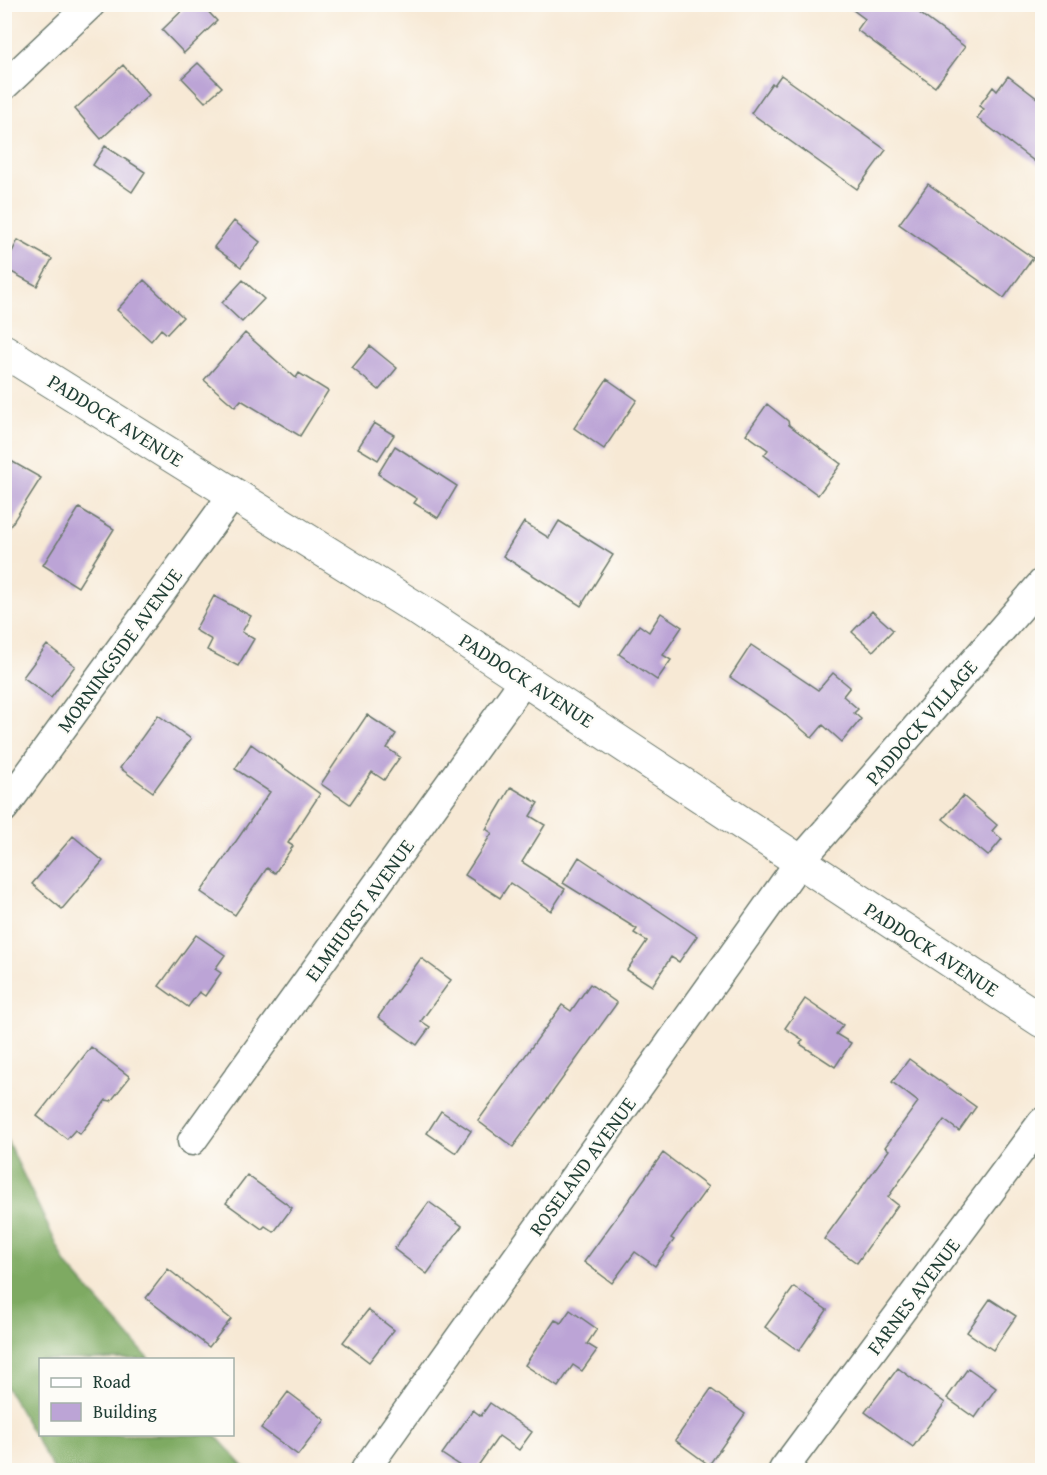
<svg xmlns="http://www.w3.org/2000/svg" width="1047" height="1475" font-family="'Gentium Book Plus',serif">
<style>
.forest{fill:#7eaa62;stroke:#4e744b;stroke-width:1.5}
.building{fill:#bca4d6}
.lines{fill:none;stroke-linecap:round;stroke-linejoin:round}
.minor-casing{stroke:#6b796c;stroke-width:31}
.major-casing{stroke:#6b796c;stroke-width:35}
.minor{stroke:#fff;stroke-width:28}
.major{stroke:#fff;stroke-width:33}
.labels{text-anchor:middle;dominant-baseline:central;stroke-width:4.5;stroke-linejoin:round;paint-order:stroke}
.street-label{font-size:20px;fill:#1f3d34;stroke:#fdfcf7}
</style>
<rect width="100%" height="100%" fill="#fdfcf7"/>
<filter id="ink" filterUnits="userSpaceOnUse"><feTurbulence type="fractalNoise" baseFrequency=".0167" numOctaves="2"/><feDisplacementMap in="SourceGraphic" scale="12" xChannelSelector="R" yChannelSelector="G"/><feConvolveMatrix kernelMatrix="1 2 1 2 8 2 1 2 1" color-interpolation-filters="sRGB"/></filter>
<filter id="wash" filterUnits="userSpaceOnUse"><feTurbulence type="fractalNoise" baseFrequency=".008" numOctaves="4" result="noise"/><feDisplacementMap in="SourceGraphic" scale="24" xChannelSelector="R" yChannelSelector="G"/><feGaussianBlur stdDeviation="1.35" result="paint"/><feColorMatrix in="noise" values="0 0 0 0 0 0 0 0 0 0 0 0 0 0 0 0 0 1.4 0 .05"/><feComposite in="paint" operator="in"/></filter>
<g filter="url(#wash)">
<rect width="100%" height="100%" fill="#f7e9d5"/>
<!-- forest -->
<path class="forest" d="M5,1136l61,128 83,95 -109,1v74l175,1 32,35h-193l-49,-85z"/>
<g id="blocks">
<!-- building -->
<path class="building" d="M189,4h12l16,17 -33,32 -22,-23z
M845,4h62l58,43 -30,40 -78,-57 8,-11z
M198,63l24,24 -17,15 -23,-24z
M123,65l26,30 -48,44 -26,-30z
M781,75l105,75 -29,39 -106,-76 21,-30 2,2z
M1008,76l34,26v65l-65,-49 7,-9 -5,-3 14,-19 4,4z
M105,146l40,26 -13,20 -39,-27z
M928,184l105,74 -29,40 -105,-74z
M234,221l26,21 -19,25 -27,-20z
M18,240l34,19 -15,27 -33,-18z
M144,280l39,37 -16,17 -6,-5 -10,12 -34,-31z
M243,280l21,19 -22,23 -20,-19z
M245,333l51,45 3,-5 29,18 -28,45 -59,-36 -6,7 -31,-27z
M370,346l27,22 -18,22 -27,-22z
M607,379l30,21 -33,49 -30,-21z
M767,404l21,17 1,4 52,39 -23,31 -54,-40 4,-5 -22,-16z
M374,423l20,12 -16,25 -20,-12z
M395,446l62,40 -19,32 -24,-15 3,-4 -39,-25z
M4,457l37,21 -37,58z
M79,508l35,21 -36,58 -35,-22z
M559,521l54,34 -32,51 -78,-50 21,-34 25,16z
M214,596l37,20 -9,16 12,7 -16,27 -31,-16 5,-10 -17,-10z
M872,611l21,19 -20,21 -21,-19z
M661,613l21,14 -19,28 8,5 -14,20 -38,-26 20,-29 10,7z
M47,645l28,21 -24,32 -28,-21z
M751,645l67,45 15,-17 17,14 -7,9 15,13 -4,4 7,6 -19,23 -19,-17 -11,13 -29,-25 -53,-36z
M158,715l33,24 -38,53 -33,-24z
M367,715l29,19 -9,14 13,9 -16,23 -12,-8 -22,32 -29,-20z
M251,744l69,50 -32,49 5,3 -18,27 -8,-5 -32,47 -34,-23 69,-100 -35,-23z
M511,787l27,16 -8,13 15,9 -23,37 43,27 -14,22 -41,-28 -10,15 -35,-23 27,-42 -6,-4z
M963,796l34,29 -5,6 10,8 -14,17 -45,-37z
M73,836l30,25 -41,48 -30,-25z
M579,857l118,79 -18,26 -8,-5 -19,29 -25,-16 20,-29 -13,-8 3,-4 -74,-46z
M196,935l29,20 -10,14 6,4 -16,23 -6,-4 -11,15 -29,-21z
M421,958l30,22 -30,41 9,6 -13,18 -39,-28z
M590,984l27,19 -104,144 -35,-26 84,-116 9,6z
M805,999l38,26 -7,9 15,9 -16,24 -35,-23 3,-4 -18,-12z
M91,1047l39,30 -19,24 -5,-1 -26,34 -5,-4 -8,9 -30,-23z
M909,1059l67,48 -17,24 -15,-11 -56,77 10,8 -41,58 -33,-24 65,-89 -4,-3 33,-45 -26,-20z
M441,1111l30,20 -15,22 -29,-20z
M663,1153l45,34 -37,51 3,2 -19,26 -20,-14 -23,31 -28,-21z
M247,1175l45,33 -18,24 -9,-6 -3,3 -36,-26z
M429,1202l33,24 -35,48 -33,-25z
M168,1269l63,50 -22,28 -63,-49z
M794,1287l33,23 -28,41 -34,-24z
M990,1299l26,17 -23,34 -26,-18z
M368,1310l26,20 -25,32 -26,-20z
M570,1310l27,19 -10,15 10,6 -15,21 -9,-6 -15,22 -33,-22 30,-45 6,3z
M898,1368l47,35 -32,44 -48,-35z
M968,1368l28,20 -21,30 -28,-20z
M711,1389l34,25 -36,51 -34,-25z
M288,1392l37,28 -27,35 -37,-27z
M490,1403l42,29 -13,18 -20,-14 -24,34h-9l-24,-16 31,-44 8,6z"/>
</g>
</g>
<g filter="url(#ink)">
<use href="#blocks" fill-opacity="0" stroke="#6b796c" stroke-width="1.5"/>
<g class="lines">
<defs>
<path id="minor" d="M4,86l87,-82
M4,808l230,-315
M192,1141l333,-462
M365,1470l435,-609 242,-278
M783,1470l259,-348"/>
<path id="major" d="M4,351l415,259 623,411"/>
</defs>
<!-- minor casing -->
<use href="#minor" class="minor-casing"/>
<!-- major casing -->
<use href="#major" class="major-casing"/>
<!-- minor -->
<use href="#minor" class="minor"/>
<!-- major -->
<use href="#major" class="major"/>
</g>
</g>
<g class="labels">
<!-- street labels -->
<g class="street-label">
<text transform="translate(116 420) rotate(32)">PADDOCK AVENUE</text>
<text transform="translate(119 650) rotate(-54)">MORNINGSIDE AVENUE</text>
<text transform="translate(527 680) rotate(33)">PADDOCK AVENUE</text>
<text transform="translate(921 722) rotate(-49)">PADDOCK VILLAGE</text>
<text transform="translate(359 910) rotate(-54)">ELMHURST AVENUE</text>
<text transform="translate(932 949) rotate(33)">PADDOCK AVENUE</text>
<text transform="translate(582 1166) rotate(-54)">ROSELAND AVENUE</text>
<text transform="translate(913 1296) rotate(-53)">FARNES AVENUE</text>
</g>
</g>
<!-- margin -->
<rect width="1047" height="1475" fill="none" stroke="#fdfcf7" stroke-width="24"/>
<!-- legend -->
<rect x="39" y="1358" width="195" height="78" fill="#fdfcf7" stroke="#a4b0a9" stroke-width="1.5"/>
<rect x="51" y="1378" width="30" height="9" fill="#ffffff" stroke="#a4b0a9" stroke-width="1.5"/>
<text x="93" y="1388" font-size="18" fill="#1f3d34">Road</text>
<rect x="51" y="1403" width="30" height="18" fill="#bca4d6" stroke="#a4b0a9" stroke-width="1.5"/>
<text x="93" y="1418" font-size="18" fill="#1f3d34">Building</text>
</svg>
